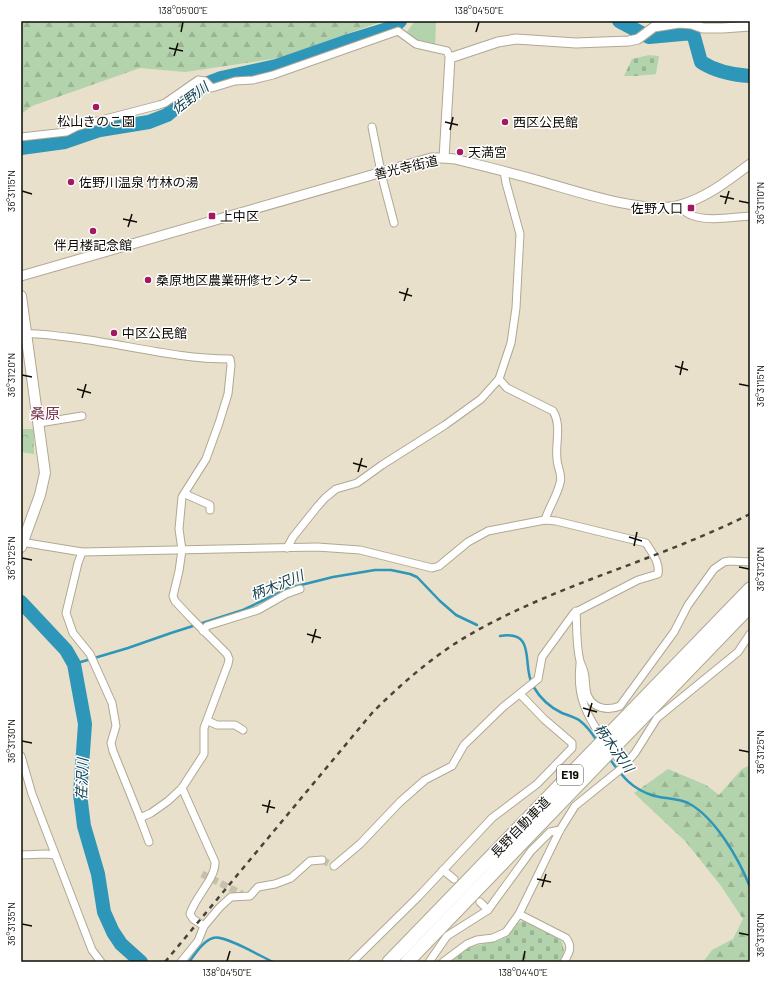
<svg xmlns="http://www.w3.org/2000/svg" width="771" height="983" font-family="Barlow,'Noto Sans JP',sans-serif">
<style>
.green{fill:#b3d3ac}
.forest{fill:url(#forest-firs)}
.cemetery{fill:url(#cemetery-stones)}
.park{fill:url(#park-crowns)}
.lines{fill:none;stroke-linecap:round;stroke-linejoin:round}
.stream{stroke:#2e96b8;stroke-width:2.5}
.river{stroke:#2e96b8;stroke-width:14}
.minor-tunnel{stroke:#c7c0ac;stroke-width:7;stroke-dasharray:7 3.5;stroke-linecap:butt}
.minor-casing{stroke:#b0a894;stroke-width:9}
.tertiary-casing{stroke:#b0a894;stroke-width:11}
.secondary-casing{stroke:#b0a894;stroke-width:12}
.motorway-casing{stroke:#b0a894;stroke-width:15}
.minor{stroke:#fff;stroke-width:7}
.tertiary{stroke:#fff;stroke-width:9}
.secondary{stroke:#fff;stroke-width:10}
.motorway{stroke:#fff;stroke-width:13}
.rail{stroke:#484439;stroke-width:2.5;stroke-dasharray:5 5;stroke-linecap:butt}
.ticks{fill:none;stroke:#0e0c05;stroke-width:1.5}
.poi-dot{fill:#a31861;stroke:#fff;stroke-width:1.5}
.labels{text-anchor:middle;stroke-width:3;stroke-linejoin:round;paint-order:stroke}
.shield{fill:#fff;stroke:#565550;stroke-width:1}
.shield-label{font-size:12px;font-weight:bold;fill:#0e0c05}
.poi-label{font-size:13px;fill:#0e0c05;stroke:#fff;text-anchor:start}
.street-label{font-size:13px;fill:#0e0c05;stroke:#fff}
.water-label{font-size:14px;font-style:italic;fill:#14404f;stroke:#fff}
.quarter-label{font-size:15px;fill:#773450;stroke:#fff}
.neatline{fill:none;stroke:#0e0c05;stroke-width:1.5}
.ticks-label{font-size:10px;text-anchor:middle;fill:#0e0c05}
</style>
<defs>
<pattern id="forest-firs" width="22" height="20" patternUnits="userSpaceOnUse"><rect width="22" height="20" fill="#b3d3ac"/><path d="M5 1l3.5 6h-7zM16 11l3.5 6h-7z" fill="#99b492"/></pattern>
<pattern id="cemetery-stones" width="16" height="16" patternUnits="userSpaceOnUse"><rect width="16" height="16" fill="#b3d3ac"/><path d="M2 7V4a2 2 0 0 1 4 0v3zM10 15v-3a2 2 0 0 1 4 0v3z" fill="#99b492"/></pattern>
<pattern id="park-crowns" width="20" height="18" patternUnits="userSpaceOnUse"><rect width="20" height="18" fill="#b3d3ac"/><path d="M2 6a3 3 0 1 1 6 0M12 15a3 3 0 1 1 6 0" fill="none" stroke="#99b492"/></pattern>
</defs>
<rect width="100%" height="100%" fill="#e8e0ca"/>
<path class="green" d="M415 21H436L435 47 417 42 406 33Z"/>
<g class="forest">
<path d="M21 21H383L279 58 185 72 140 68 32 106 21 114Z"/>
<path d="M750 765V962H703L712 950 733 939 743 919 721 886 686 842 634 793 668 769 706 785 719 795 742 769Z"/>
</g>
<g class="cemetery">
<path d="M649 55 659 56 656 74 636 76H624L632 59Z"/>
<path d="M523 921 555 937 562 942 564 951 560 962H451C457 957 464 950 472 947 492 940 505 945 518 923Z"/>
</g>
<path class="park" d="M21 429H34V454L21 452Z"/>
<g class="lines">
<g class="stream">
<path d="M500 636C538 630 521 666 533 686 540 698 549 707 562 713 567 715 574 717 579 720 587 726 592 733 597 741"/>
<path d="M74 664 128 648 171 633 243 610 289 588 333 577 375 570H391L410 574 417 577 440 601 456 615 477 625"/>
<path d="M609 758C622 776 632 790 655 796 666 799 677 798 688 803 715 817 739 859 750 887"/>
<path d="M189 962C195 954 203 941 213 938 223 934 262 957 273 962"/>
</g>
<g class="river">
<path d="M619 21 649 37 693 33 701 62C715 71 733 75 750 76"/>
<path d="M21 148 65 142 100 130 149 122 167 115 203 85 221 78 276 66 342 43 394 27 400 21"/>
<path d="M21 602 66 650 74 664 85 724 80 794 84 826 98 874 104 912 113 932 121 944 141 962"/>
</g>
<g class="minor-tunnel">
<path d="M322 860 334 866"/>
<path d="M202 874 242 894"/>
</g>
<defs>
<g id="minor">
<path d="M372 127 382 177 394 223"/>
<path d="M21 137 66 132 76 127 90 123 159 105 165 103 198 80 205 81 212 88 235 81 253 80 273 75 398 31 416 44 447 51 450 58"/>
<path d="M678 206C682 209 686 213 691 215 707 222 733 217 750 216"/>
<path d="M27 334C40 333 54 336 67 337 121 343 175 359 230 359L231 365 228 394 219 423 206 459 182 497 179 529 182 550 179 571 173 596 175 601 190 617 227 654 229 659 228 664 204 728V754L182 788 168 801 151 813 140 818 113 751 111 743 116 726 112 703 90 654 73 633 66 613 78 563 82 552"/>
<path d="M499 379 507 388 553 411C562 426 555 443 557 459 557 467 563 475 560 483 557 496 549 507 545 520"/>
<path d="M39 423 82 416"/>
<path d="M185 494 210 505V510"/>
<path d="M21 542 82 552 317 547 360 550 432 568 439 566 468 542 488 531 545 520 556 521 646 543C652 553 660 562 658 574L638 580 574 613 542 657 538 679 503 707 464 745 452 766 425 780 400 802 360 844 334 866"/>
<path d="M287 548 293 537 317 507 325 498 336 489 357 483 364 478 382 465 445 425 481 399 499 379 511 343 516 308 520 234 506 183 504 171"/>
<path d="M576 611C577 627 576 645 580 661 581 665 583 668 584 672 586 679 585 687 587 694 592 709 608 711 620 706L674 632 688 605 714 569 724 562 730 561 750 562"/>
<path d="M203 631 207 626 258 610 286 594 300 589"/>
<path d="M580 664C577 691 583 708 597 730"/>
<path d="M208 721 217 725H235L243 730"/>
<path d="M21 756 32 794 92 950 101 962"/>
<path d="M617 757 626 763"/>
<path d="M182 788 215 862C216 878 195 897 190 914L193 919 204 926"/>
<path d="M140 818 149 842"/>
<path d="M21 855 46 854 55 855"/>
<path d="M443 870 454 879"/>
<path d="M480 902 488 910"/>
<path d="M519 914 566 938C573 947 569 953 564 962"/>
<path d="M181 962 198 941 204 926 220 907 231 897 250 896 258 887 275 884 291 878 310 861 322 860"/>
<path d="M352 962 418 897 492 818 537 784 572 748V743L544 719 520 694"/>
<path d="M429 962 447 936 488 910 531 851 550 832 560 830"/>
<path d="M443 962 467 944 477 940 493 938 506 932 519 914 560 830 575 806 622 768 635 753 657 718 738 652 750 634"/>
</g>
<g id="tertiary">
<path d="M444 158 450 58 498 42 516 39 576 43 629 41 638 39 654 27 679 23 692 24 703 28H723L750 26"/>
<path d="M21 276 431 158H444L455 159C483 166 512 173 540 181 575 191 646 215 680 205 706 198 729 180 750 164"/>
</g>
<path id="secondary" d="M21 296 45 473 40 495 21 547"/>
<g id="motorway">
<path d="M389 962 750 589"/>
<path d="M407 962 750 606"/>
</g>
</defs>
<use href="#minor" class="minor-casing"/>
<use href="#tertiary" class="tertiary-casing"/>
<use href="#secondary" class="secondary-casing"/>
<use href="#motorway" class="motorway-casing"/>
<use href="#minor" class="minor"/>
<use href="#tertiary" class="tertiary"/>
<use href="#secondary" class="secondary"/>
<use href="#motorway" class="motorway"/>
<path class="rail" d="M165 962 372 713C401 684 433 656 469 635 557 584 659 560 750 514"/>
</g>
<path class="ticks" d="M181 32 183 22M476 32 479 22M169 48 183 51M174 56 178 43M445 122 458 125M450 130 453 117M22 191 32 194M720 196 734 199M739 201 749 203M725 204 729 191M123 219 137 222M128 227 132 214M399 292 412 296M404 301 408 288M675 366 688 370M22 375 32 377M680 375 683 361M739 384 749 386M77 389 91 393M82 398 86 384M353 463 367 467M358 472 362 458M629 537 642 541M634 546 637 532M22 558 32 560M739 567 749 569M307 634 321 638M312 643 316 629M583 708 597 712M588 717 592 703M22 741 32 743M739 750 749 752M262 805 275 808M267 813 270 800M537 879 551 882M542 887 546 874M22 924 32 926M739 933 749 935M227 961 230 951M523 961 525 951"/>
<g class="poi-dot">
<circle cx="96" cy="107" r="4"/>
<circle cx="505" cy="122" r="4"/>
<circle cx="460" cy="152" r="4"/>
<circle cx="71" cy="182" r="4"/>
<rect x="687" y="204" width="8" height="8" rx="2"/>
<rect x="208" y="212" width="8" height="8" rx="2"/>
<circle cx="93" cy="231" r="4"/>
<circle cx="148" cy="280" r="4"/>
<circle cx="114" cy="333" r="4"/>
</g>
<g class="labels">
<rect class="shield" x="557" y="765" width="26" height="20" rx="3"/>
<g class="shield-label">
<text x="570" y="779">E19</text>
</g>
<g class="poi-label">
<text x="96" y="126" text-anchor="middle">松山きのこ園</text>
<text x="513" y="127">西区公民館</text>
<text x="468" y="157">天満宮</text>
<text x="79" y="187">佐野川温泉 竹林の湯</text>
<text x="683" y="213" text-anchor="end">佐野入口</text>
<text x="220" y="221">上中区</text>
<text x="93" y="250" text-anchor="middle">伴月楼記念館</text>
<text x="156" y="285">桑原地区農業研修センター</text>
<text x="122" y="338">中区公民館</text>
</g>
<g class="street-label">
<text transform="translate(406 167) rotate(-13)" y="5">善光寺街道</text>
<text transform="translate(520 827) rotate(-46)" y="5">長野自動車道</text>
</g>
<g class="water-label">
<text transform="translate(190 98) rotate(-37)" y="5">佐野川</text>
<text transform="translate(277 585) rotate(-22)" y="5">柄木沢川</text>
<text transform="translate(614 748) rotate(54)" y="5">柄木沢川</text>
<text transform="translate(82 779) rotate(-88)" y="5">荏沢川</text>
</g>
<g class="quarter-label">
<text x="45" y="419">桑原</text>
</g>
</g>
<rect width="771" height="983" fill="none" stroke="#ffffff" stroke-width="44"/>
<rect x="22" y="22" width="727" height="939" class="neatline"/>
<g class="ticks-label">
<text x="183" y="14">138°05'00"E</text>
<text x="479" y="14">138°04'50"E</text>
<text transform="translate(11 191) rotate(-90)" y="4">36°31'15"N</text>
<text transform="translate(760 203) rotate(-90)" y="4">36°31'10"N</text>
<text transform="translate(11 375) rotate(-90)" y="4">36°31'20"N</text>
<text transform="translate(760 386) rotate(-90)" y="4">36°31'15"N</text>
<text transform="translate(11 558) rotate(-90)" y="4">36°31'25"N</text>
<text transform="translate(760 569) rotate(-90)" y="4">36°31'20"N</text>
<text transform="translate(11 741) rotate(-90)" y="4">36°31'30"N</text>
<text transform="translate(760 752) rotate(-90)" y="4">36°31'25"N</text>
<text transform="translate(11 924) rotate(-90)" y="4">36°31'35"N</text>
<text transform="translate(760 935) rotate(-90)" y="4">36°31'30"N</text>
<text x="227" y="976">138°04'50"E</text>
<text x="523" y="976">138°04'40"E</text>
</g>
</svg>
